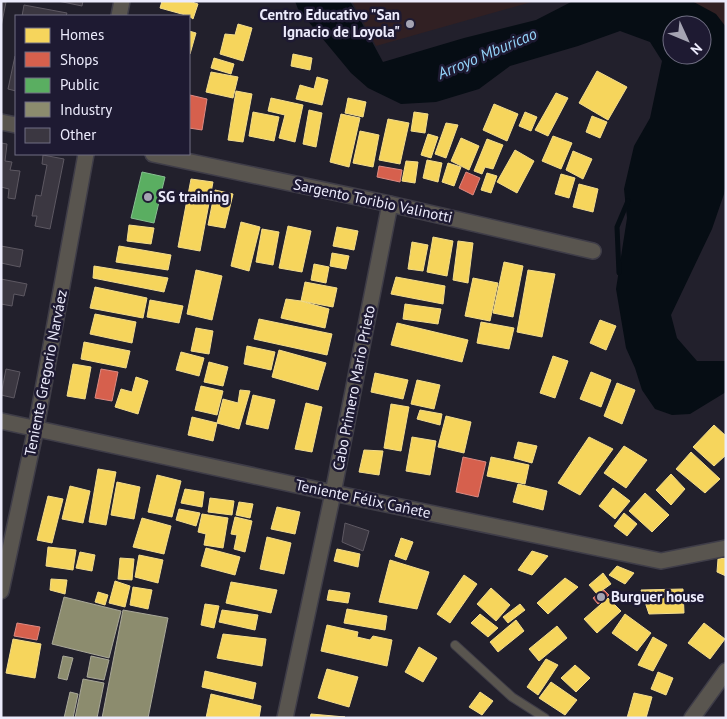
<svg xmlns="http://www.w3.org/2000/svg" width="727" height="719" font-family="'PT Sans',sans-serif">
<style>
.education{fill:#312023}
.water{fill:#060d14;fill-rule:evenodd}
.homes{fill:#f6d55c;stroke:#f3dc8c}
.shops{fill:#d6604d;stroke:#dd8a82}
.public{fill:#5aae61;stroke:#86c090}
.industry{fill:#8c8c6e;stroke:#a9a899}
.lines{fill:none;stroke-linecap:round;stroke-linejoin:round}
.stream{stroke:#060d14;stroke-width:5}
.building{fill:#3b3741;stroke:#5d5862}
.lane-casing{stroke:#3f3d48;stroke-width:10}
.street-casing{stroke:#3f3d48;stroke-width:18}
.lane{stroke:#59554f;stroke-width:8}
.street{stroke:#59554f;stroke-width:15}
.poi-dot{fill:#a5a4b3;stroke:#1e1a32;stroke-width:2}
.labels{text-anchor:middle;stroke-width:5;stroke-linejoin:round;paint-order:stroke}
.poi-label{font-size:15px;font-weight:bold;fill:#ecebfc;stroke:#1e1a32;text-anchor:start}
.street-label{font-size:15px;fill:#ecebfc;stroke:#1e1a32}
.water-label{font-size:16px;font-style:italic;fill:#94d4fa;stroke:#1e1a32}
</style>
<rect width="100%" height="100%" fill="#22202c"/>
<g class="education">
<path d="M352 1H535L376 46Z"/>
<path d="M682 1H726V48Z"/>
</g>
<path class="water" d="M295 1H350L383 62 464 38 536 20 573 1H692L716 14 726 27V182L724 194 712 229 671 315 677 338 697 361H726V392L690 414 672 415 655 409 642 390 635 368 626 348 616 289 627 218 624 189 634 146 650 118 662 61 650 42 620 31 578 46 510 66 479 89 436 102 401 104 368 88 351 73 298 9ZM672 25H702V55H672Z"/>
<g class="homes">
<path d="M162 1H189L198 4 193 19 189 16 160 8Z"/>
<path d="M238 24 252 28 243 61 220 54 225 34 235 35Z"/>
<path d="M189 31 196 33 190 54H189Z"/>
<path d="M293 54 312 58 310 70 291 66Z"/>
<path d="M214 58 234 64 231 74 211 68Z"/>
<path d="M597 71 627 87 608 120 579 103Z"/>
<path d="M211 72 238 77 233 98 206 92Z"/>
<path d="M317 77 328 80 322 105 296 99 300 85 314 89Z"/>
<path d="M236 91 252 94 243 142 228 140Z"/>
<path d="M556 93 568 98 548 136 535 130Z"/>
<path d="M271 98 303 105 295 142 279 138 285 115 268 111Z"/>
<path d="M348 98 366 102 363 117 345 113Z"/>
<path d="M494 104 518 114 507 141 483 130Z"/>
<path d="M309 110 322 113 316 147 303 144Z"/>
<path d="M253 112 279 117 274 141 249 136Z"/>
<path d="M414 112 428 114 425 133 411 131Z"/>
<path d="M525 112 537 117 531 131 519 126Z"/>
<path d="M341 114 360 118 349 167 330 162Z"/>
<path d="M592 116 607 122 600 138 586 132Z"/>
<path d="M388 119 409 123 400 164 379 160Z"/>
<path d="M446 123 458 125 446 158 435 154Z"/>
<path d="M360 131 379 135 373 167 353 163Z"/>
<path d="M428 134 438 137 431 158 421 155Z"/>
<path d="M553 136 572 143 561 169 542 161Z"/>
<path d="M461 138 479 146 469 170 451 161Z"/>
<path d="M487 139 503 145 493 169 485 167 482 174 474 171Z"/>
<path d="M515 150 534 161 517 193 497 182Z"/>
<path d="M573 151 592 159 583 179 566 170Z"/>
<path d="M427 160 442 163 438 182 423 178Z"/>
<path d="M406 161 418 162 415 183 402 181Z"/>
<path d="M448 163 461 167 454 186 442 182Z"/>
<path d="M487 173 497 176 491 193 481 190Z"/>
<path d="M561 174 575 178 569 198 555 194Z"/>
<path d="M191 179 213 182 200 251 178 247Z"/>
<path d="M579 184 598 189 593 212 573 207Z"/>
<path d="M215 190 233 194 225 228 208 225Z"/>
<path d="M241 222 260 227 249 271 231 266Z"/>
<path d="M129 225 154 228 151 244 127 241Z"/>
<path d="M288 226 311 231 302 272 279 268Z"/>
<path d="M337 227 358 231 354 250 333 246Z"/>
<path d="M262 229 279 232 273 265 256 262Z"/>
<path d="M433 237 453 241 447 276 427 272Z"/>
<path d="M458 241 473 243 468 283 453 280Z"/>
<path d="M412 242 428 245 423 271 408 269Z"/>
<path d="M119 246 171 255 168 270 116 262Z"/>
<path d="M332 253 349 256 346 269 330 266Z"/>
<path d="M504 262 523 266 513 317 493 313Z"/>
<path d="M314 264 329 267 326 283 311 280Z"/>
<path d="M94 266 168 278 164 292 93 278Z"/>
<path d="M196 270 222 276 212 320 187 314Z"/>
<path d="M528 270 555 274 542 337 517 332Z"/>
<path d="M396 277 445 286 443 304 391 294Z"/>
<path d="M473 278 498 283 490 321 465 316Z"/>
<path d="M305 282 337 288 333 307 301 301Z"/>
<path d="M95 287 147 298 143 318 90 308Z"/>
<path d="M286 299 301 301 329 309 325 328 281 318Z"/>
<path d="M150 300 183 306 179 323 147 317Z"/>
<path d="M405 304 441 309 438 324 403 319Z"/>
<path d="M95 314 136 322 132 343 90 334Z"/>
<path d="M259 319 332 334 327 355 254 339Z"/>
<path d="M600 320 616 326 606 350 590 343Z"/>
<path d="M481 322 514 328 509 349 477 343Z"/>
<path d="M397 323 468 340 462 362 391 345Z"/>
<path d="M196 328 213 331 209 354 191 351Z"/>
<path d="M84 342 130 351 126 368 81 359Z"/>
<path d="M247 346 275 352 271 370 244 364Z"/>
<path d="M279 350 326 363 318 390 272 377Z"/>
<path d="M181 352 204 358 199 376 176 370Z"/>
<path d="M553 356 568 361 555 398 540 393Z"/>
<path d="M209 362 228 367 223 386 204 382Z"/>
<path d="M73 364 91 367 85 399 67 396Z"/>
<path d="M591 372 611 380 601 407 580 399Z"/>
<path d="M375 373 408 380 403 399 371 392Z"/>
<path d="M136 377 148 381 138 414 115 407 121 389 132 392Z"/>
<path d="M417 380 440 385 434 409 411 404Z"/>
<path d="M617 383 635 390 622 424 604 416Z"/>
<path d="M201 386 223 391 217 415 195 410Z"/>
<path d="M240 390 250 391 239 429 217 423 223 399 238 403Z"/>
<path d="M253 395 275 400 268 429 246 424Z"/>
<path d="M306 403 322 407 312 452 295 449Z"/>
<path d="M391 404 409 407 401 451 384 448Z"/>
<path d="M420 410 442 414 440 425 417 419Z"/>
<path d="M446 416 471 422 464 453 438 447Z"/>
<path d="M192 417 217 423 213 441 188 435Z"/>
<path d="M714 425 726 436V455L714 466 693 447Z"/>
<path d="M412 437 436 441 430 475 406 471Z"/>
<path d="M589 437 613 449 580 495 558 483Z"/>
<path d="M518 442 537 446 532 463 514 458Z"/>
<path d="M624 446 647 460 626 488 604 473Z"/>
<path d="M364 450 383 451 379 475 359 472Z"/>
<path d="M691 452 720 479 705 493 676 469Z"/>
<path d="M491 457 529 465 525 484 487 476Z"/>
<path d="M98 469 116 472 106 525 89 522Z"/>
<path d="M671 474 685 489 671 505 656 490Z"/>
<path d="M157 475 181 481 172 517 148 512Z"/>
<path d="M117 482 140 487 134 519 111 515Z"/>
<path d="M518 484 547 491 543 510 513 502Z"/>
<path d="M70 486 90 491 83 523 62 519Z"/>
<path d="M613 488 630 501 615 519 599 506Z"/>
<path d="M185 489 204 492 202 507 181 503Z"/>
<path d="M645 493 669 515 652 532 629 511Z"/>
<path d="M48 496 63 499 52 543 37 540Z"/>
<path d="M210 498 234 501 232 515 208 512Z"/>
<path d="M239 502 253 504 250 518 236 515Z"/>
<path d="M277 507 300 512 295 534 271 529Z"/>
<path d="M179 509 200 513 196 526 176 520Z"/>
<path d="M624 513 637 524 627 536 614 526Z"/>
<path d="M202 514 228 518 223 548 204 545 206 534 198 532Z"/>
<path d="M235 517 252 521 245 552 234 549 237 535 231 534Z"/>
<path d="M142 518 171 526 164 554 133 547Z"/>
<path d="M267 537 291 543 284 574 260 569Z"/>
<path d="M401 538 413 542 406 560 395 556Z"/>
<path d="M48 547 76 550 73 570 46 566Z"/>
<path d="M206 548 240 557 235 575 201 566Z"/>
<path d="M337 549 360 554 358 567 334 561Z"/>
<path d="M532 551 548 556 532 575 518 570Z"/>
<path d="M80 552 95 555 92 571 76 568Z"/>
<path d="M139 555 163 560 158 583 135 577Z"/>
<path d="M120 558 134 559 132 580 118 579Z"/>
<path d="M726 558V576L717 572 718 559Z"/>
<path d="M390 560 429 572 417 609 379 602Z"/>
<path d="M617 566 634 573 625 584 609 575Z"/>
<path d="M603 573 611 584 597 594 589 585Z"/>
<path d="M464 575 477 584 450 623 437 614Z"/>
<path d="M565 578 578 587 548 614 537 603Z"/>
<path d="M51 579 67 580 65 594 50 590Z"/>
<path d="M115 581 130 586 125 607 109 603Z"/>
<path d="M231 582 277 590 271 613 226 603Z"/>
<path d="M133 587 152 590 148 609 130 605Z"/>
<path d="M491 588 510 605 496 621 477 604Z"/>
<path d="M683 589 684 613 649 614 641 590Z"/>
<path d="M329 590 350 593 348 603 327 600Z"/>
<path d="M98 592 108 595 105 605 95 602Z"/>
<path d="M608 598 621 611 597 633 584 619Z"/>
<path d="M205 604 219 606 214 628 201 625Z"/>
<path d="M520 604 525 610 508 623 503 617Z"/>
<path d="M347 609 387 616 385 630 344 623Z"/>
<path d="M222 610 258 615 255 630 219 622Z"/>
<path d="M480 614 498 628 488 637 471 623Z"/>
<path d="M625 614 651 633 637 651 612 633Z"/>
<path d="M516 620 524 631 498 652 490 642Z"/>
<path d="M704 623 725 639 710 659 688 643Z"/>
<path d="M327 625 358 632 357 637 370 640 373 636 392 640 387 666 321 651Z"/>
<path d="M557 626 567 638 539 661 529 649Z"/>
<path d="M223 634 266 639 262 666 217 658Z"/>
<path d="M653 637 667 645 653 671 638 665Z"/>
<path d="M13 639 41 644 35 678 6 673Z"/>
<path d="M419 647 437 658 423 682 405 672Z"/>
<path d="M546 659 558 665 538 695 527 687Z"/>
<path d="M575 665 590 678 576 692 561 678Z"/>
<path d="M327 669 358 677 349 707 318 698Z"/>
<path d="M205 671 256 683 253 699 202 687Z"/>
<path d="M658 672 673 678 666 695 651 689Z"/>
<path d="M551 682 577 700 565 715 539 698Z"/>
<path d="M480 692 493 701 482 715 469 707Z"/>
<path d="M634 693 652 697 646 718H627Z"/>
<path d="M211 694 261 706 259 718H206Z"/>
<path d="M311 714 345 717 310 718Z"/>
</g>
<g class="shops">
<path d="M190 95 207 99 202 130 189 128Z"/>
<path d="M379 166 402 170 400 182 377 177Z"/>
<path d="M466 172 480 178 473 195 459 188Z"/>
<path d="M101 369 118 372 112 401 95 398Z"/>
<path d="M463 457 486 462 478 497 456 492Z"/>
<path d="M604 590 609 595 598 604 593 598Z"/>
<path d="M17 623 40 627 37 640 14 636Z"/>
</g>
<path class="public" d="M142 172 165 177 154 223 131 218Z"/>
<g class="industry">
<path d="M64 597 121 611 109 658 52 644Z"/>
<path d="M123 610 168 618 148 718H102Z"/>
<path d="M63 656 73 658 67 680 58 678Z"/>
<path d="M91 656 109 660 104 680 87 677Z"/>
<path d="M83 679 104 683 97 718H75Z"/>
<path d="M70 692 78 694 73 718H64Z"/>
</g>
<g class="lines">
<path class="stream" d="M619 273 617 227 628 201"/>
</g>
<g class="building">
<path d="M58 1H83L82 6Z"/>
<path d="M1 2H6L1 27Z"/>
<path d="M24 5 67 13 66 16H22Z"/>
<path d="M15 56 16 57V91L8 89Z"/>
<path d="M1 143 7 144 5 161 12 162 10 170 20 171 15 199 8 198 9 189 1 187Z"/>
<path d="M43 155 64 159 50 229 35 226 37 216H32L36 195 41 196 47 165 42 164Z"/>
<path d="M1 246 23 250 20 267 1 263Z"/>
<path d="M1 279 27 284 24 296 14 294 12 306 1 304Z"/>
<path d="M6 369 20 372 14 398 1 395Z"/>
<path d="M345 523 369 531 363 551 342 542Z"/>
</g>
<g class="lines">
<defs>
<path id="lane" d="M455 645 512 697 545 718"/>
<g id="street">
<path d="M119 16 122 1"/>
<path d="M1 122 16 125"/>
<path d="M153 154 390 204 593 251"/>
<path d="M1 421 333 493 661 561 726 548"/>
<path d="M1 591 36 428 86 154"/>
<path d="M285 718 333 493 390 204"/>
<path d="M692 718 726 671"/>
</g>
</defs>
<use href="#lane" class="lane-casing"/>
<use href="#street" class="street-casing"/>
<use href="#lane" class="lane"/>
<use href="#street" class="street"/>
</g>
<g class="poi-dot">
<circle cx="410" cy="24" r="5"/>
<circle cx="148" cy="197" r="5"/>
<circle cx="601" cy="597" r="5"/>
</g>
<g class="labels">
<g class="poi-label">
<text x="400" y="20" text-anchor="end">Centro Educativo "San<tspan x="400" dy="17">Ignacio de Loyola"</tspan></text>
<text x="158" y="202">SG training</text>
<text x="611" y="602">Burguer house</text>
</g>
<g class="street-label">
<text transform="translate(373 201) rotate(12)" y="5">Sargento Toribio Valinotti</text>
<text transform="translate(46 373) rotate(-79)" y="5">Teniente Gregorio Narváez</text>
<text transform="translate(354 388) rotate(-79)" y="5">Cabo Primero Mario Prieto</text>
<text transform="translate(363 499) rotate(12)" y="5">Teniente Félix Cañete</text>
</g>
<g class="water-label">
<text transform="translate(487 53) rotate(-23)" y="6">Arroyo Mburicao</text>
</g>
</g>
<rect width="727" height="719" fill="none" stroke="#ecebfc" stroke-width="5"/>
<rect x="15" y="15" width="175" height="140" fill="#1e1a32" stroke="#706e83"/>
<rect x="25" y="28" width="25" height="15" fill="#f6d55c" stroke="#706e83"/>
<text x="60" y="40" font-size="15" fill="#ecebfc">Homes</text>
<rect x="25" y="52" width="25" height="15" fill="#d6604d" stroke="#706e83"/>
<text x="60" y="65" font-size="15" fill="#ecebfc">Shops</text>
<rect x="25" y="78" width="25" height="15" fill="#5aae61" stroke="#706e83"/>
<text x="60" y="90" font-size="15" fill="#ecebfc">Public</text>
<rect x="25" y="102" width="25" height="15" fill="#8c8c6e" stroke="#706e83"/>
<text x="60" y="115" font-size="15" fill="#ecebfc">Industry</text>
<rect x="25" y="128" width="25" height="15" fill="#3b3741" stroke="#706e83"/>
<text x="60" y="140" font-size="15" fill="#ecebfc">Other</text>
<g transform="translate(687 40) rotate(134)"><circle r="24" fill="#1e1a32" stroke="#706e83"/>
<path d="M0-4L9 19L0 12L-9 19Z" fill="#a5a4b3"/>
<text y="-8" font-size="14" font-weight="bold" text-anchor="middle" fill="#ecebfc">N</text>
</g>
</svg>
